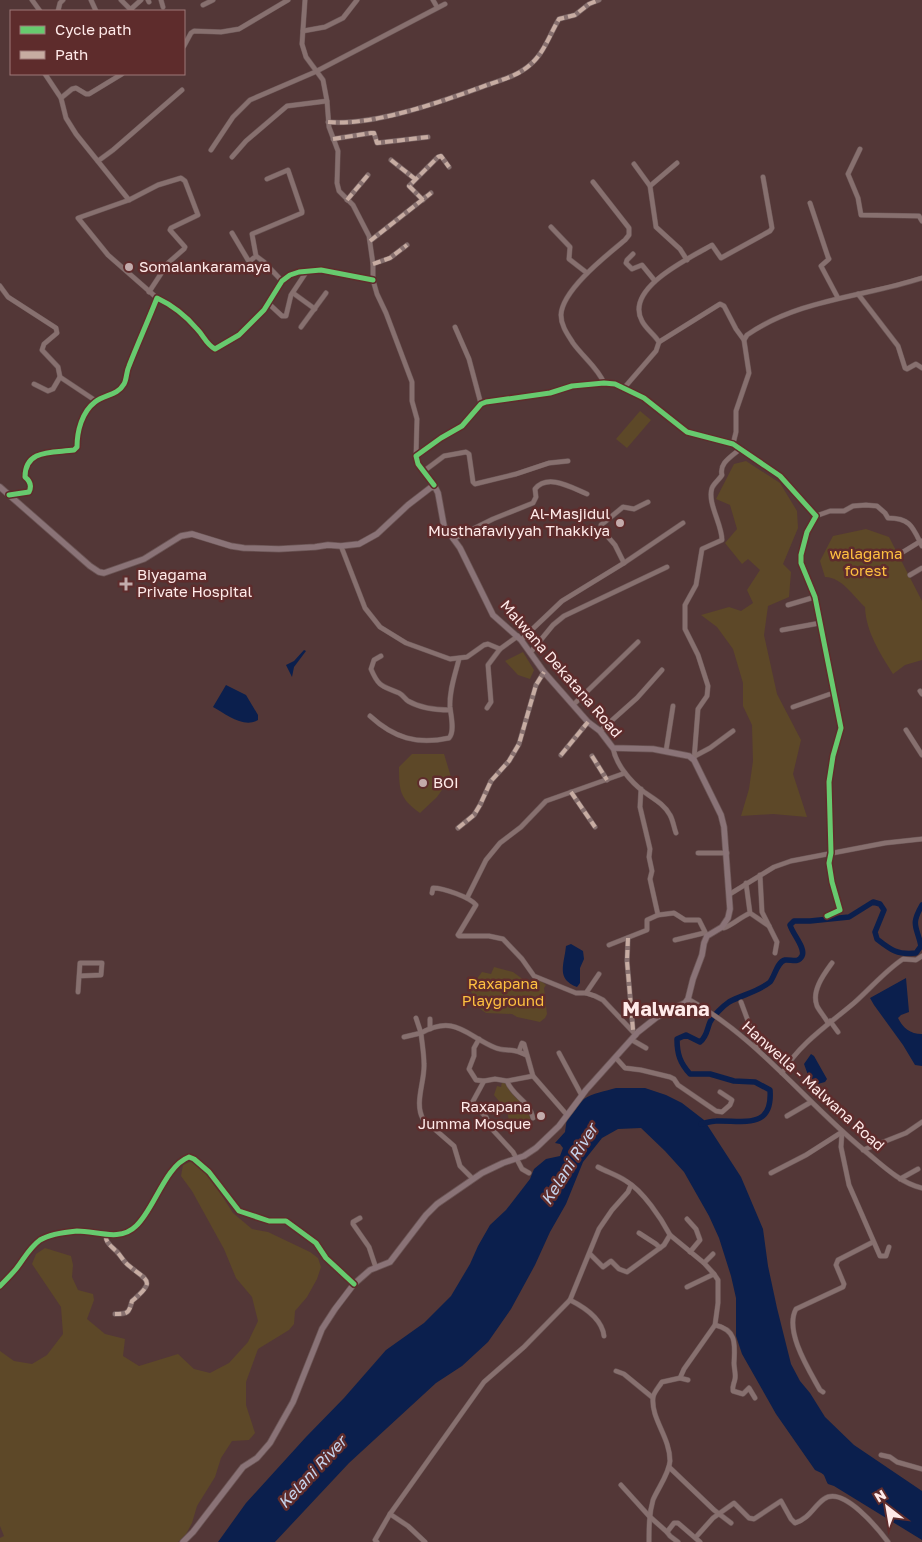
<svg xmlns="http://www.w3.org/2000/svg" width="922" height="1542" font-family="'Golos Text',sans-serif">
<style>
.green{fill:#5d4828}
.water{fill:#0b1f4d}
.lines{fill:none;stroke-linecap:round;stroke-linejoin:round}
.river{stroke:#0b1f4d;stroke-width:5.5}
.minor-casing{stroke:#6b5555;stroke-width:5.5}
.major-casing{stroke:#6b5555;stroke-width:7}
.minor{stroke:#87706f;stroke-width:4.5}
.major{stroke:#8a7377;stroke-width:5.5}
.quiet{stroke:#c7aca2;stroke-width:4;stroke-dasharray:8 4;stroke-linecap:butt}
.cycleway-casing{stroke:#5e2c2c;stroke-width:8}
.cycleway{stroke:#67ca6e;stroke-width:5}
.poi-dot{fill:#c3abab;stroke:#5e2c2c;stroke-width:2}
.labels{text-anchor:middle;stroke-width:5;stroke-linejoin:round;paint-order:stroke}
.poi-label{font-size:15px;fill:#ffeae9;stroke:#5e2c2c;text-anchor:start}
.park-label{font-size:15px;fill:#fec040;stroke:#5e2c2c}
.street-label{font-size:15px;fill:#ffeae9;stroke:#5e2c2c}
.water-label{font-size:16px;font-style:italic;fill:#c6d4ed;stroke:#5e2c2c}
.district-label{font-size:20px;font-weight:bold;fill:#ffeae9;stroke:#5e2c2c}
</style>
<rect width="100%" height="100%" fill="#533737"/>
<g class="green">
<path d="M640 411 651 420 627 448 616 439Z"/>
<path d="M746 461 780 483 797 511 798 528 783 564 791 572 789 597 768 606 764 635 777 694 801 740 793 774 807 817 773 814 741 816 749 789 753 761 752 725 743 706V683L733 649 717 627 701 615 729 607 741 611 753 603 747 590 760 570 748 559 742 564 725 543 737 529 730 505 716 499 734 464Z"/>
<path d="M866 529 889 537 922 601V660L905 665 893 674C880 653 866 632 865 607 852 595 843 578 825 577L820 561 833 536Z"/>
<path d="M523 652 534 670 530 679 518 675 505 661Z"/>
<path d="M412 754H444L451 777 437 797 420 813C400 799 399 791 399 767Z"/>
<path d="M494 967 513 972 528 983 533 979 541 981 546 985 544 988 547 1014 545 1018 540 1022 517 1017 512 1014 486 1013 470 1002 473 995 469 989 482 972 491 974Z"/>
<path d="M502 1082 507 1083C509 1096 520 1099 527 1108 531 1114 530 1122 530 1128L511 1131 507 1111 494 1095 497 1086 501 1087Z"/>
<path d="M192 1161 203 1169 222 1196 233 1213 252 1229 268 1232 310 1252 318 1258 321 1267 317 1279 307 1297 295 1311 294 1324 289 1330 258 1349 246 1382V1405L255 1433 249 1440 232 1441 221 1458 215 1477 197 1506 192 1523 186 1534 178 1542H0V1538L4 1536 0 1526V1351L14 1361 32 1364 47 1355 63 1334 61 1307 32 1264 36 1254 45 1248 71 1256 73 1265 72 1277 78 1290 93 1294 94 1300 87 1319 105 1334 125 1339 123 1356 139 1366 178 1354 194 1369 210 1373 229 1363 248 1342 258 1321 252 1297 236 1278 224 1249 192 1191 181 1176 183 1165Z"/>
</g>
<g class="water">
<path d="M304 650 306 651 294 667 292 677 286 665 294 661Z"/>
<path d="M226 685 246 695 258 715V720C244 729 226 714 213 707Z"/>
<path d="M571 944 583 951 584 959 580 968V983L577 987C556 979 564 965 566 946Z"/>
<path d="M906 978 909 1012 901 1015 898 1018C903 1028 910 1034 922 1034V1066L915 1065 903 1045 874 1005 870 998Z"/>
<path d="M811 1054 814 1056 827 1079 825 1082 814 1085 810 1083 812 1078 808 1075 804 1064Z"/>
<path d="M616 1088H645L666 1095 682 1103 704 1120 741 1177 763 1229 768 1266 777 1308 791 1364 800 1381 810 1393 825 1417 854 1445 922 1491V1540L834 1486 828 1484C823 1475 827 1475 815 1470L776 1414 742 1354 736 1336V1298L731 1276 719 1238 709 1216 684 1172 665 1151 641 1128 618 1129 602 1138 583 1162 566 1204 550 1232 535 1265 511 1309 488 1342 462 1366 436 1383 349 1463 275 1542H218L246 1503 306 1437 344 1398 386 1350 424 1323 451 1296 470 1264 478 1246 490 1225 506 1210 530 1179 534 1169 546 1159 560 1156 563 1148 560 1144 555 1143 565 1132 567 1118C575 1114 577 1104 584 1099 592 1093 606 1091 616 1088Z"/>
</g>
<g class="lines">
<path class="river" d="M701 1124C706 1123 711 1121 716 1121 743 1120 773 1130 770 1090L755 1082 734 1081 710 1074H690C680 1063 677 1054 677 1039L686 1035 700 1042C707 1037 707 1029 710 1022 713 1016 723 1006 729 1002 741 995 758 992 770 982 775 976 777 962 785 960 791 959 798 964 802 956 806 948 793 935 790 925L794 921H810L849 917 873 902 880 904 884 910 875 932 877 939C891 950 897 955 916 953L921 946C917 926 910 926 922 905"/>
<defs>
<g id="minor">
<path d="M32 0 40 11"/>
<path d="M91 0 96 11"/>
<path d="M121 0 132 11"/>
<path d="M148 0 149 2"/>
<path d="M161 0 163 7"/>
<path d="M305 0 302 44 306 57 323 80 327 101 329 127 338 151 337 183 339 191 353 205 369 236 373 264V280L377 294 386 313 412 382V401L417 419 416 456"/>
<path d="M433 0 437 7"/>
<path d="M203 5 213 0"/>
<path d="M131 9 141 0"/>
<path d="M58 11 60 3 63 0"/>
<path d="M303 31 325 27 343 18 357 0"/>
<path d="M184 46 191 33 194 31 221 32 239 29 288 0"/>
<path d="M45 74 61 98 66 118 76 134 129 200 78 218 108 255 157 298"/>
<path d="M61 98 72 89 76 88 86 94H89L122 74"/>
<path d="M328 122C373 126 437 103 479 88 497 81 517 77 531 64 544 53 550 34 559 19L575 15 589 4 599 0"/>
<path d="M333 139 371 133H374L377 143 428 137"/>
<path d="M860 149 848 174 858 198 861 215 919 216 922 221"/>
<path d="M211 150 233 117 250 100 315 72 445 4"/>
<path d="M232 157 246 141 287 106 327 101"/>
<path d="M391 160 415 179"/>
<path d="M98 161 113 150 182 90"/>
<path d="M634 164 650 186 656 227 680 249 687 260"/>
<path d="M593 182 629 228V235L625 240C607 255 562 290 561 315 561 326 568 335 573 343 583 357 598 368 604 383"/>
<path d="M650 186 677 163"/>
<path d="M129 200 158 185 181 178 185 181 198 215 171 228 170 230 185 247 184 249 168 263 149 292"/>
<path d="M347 200 368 175"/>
<path d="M423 200 409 186 438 157 441 156 449 167"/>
<path d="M810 203 828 257 829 259 821 266 838 298"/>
<path d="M551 227 570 247 569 259 587 273"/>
<path d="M232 233 248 260 250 261 256 256 252 234 302 213V211L288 170 267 179"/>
<path d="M370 241 431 193"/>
<path d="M633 254 627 260 626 263 632 269 642 265 655 281"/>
<path d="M256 256 264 262 282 281"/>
<path d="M373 264 390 258 407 245"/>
<path d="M0 286 8 297 56 328 57 333 44 344 42 350 58 367 60 377 96 401"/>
<path d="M293 293 315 309"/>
<path d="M858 294 898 346 905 368 907 369 916 364 922 368"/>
<path d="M268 303 282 316H286L291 295 307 271"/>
<path d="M301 327 326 293"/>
<path d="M455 327 469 359 481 404"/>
<path d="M659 342 720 304 724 306 736 329 744 340"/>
<path d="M34 384 48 391 53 389 60 377"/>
<path d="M624 388 656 351 659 342C654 334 646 329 642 321 624 288 690 258 712 245L721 258 770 231 772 228 763 177"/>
<path d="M733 444 736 432V411L749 373 744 340 747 335C799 299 864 297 922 278"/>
<path d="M424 471 444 456 466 452 469 454 473 482 475 484 516 474 549 463 568 461"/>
<path d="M434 485 418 464 416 456 441 438 462 426 481 404 486 402 550 393 572 386 604 383 615 384 644 398 687 432 733 444 780 476 816 516 807 532 801 555V563L815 597 841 728 833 756 829 782 831 853 829 863 832 882 840 910 827 916"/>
<path d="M9 495 29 492C32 486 30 481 25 477 25 449 52 453 74 450L77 447C77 431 82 412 95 402 105 394 117 396 124 384 127 379 126 372 129 366 138 343 148 321 157 298 172 305 186 316 197 329 204 336 206 344 215 349L239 335 264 310 282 281 290 275 299 272 321 270 373 280"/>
<path d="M816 516 830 511H844L853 506 866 505 877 506 885 513 888 518C911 518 913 528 922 546"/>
<path d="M453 539 493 519 533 503 536 497 535 489C548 473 572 488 587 494"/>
<path d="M341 546 365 608 380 627 406 643 450 659 467 657 484 645 488 644 500 649 518 636"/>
<path d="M903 552 921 541"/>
<path d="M624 563 615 545 602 530 601 525 623 507 634 509 648 502"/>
<path d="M910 575 922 568"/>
<path d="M788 605 815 597"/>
<path d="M782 630 820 623"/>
<path d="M521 640 562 601 624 563 683 523"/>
<path d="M530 653 553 625 564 616 667 567"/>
<path d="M381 656 374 660 371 669C379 688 383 686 399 693 403 695 405 699 408 701 420 708 437 710 450 710"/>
<path d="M920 691 922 694"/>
<path d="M573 705 638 642"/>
<path d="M793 707 833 693"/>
<path d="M487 708 491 702 488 665 500 649"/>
<path d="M370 716C394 738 417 745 449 738 455 732 451 716 450 707 449 691 455 675 459 659"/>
<path d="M906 730 922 755"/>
<path d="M600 731 637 698 662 670"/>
<path d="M613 748C616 765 631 782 644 792 654 799 664 804 670 815 673 820 674 828 676 833"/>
<path d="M666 751 673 706"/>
<path d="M561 755 588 722"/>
<path d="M592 756 607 780"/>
<path d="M695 756 710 748 733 731"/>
<path d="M694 760 698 709 707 696 708 686 698 655 685 629V605L696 585 702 549 722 540C722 524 707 503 712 488 714 483 719 480 722 475 719 463 731 457 740 449"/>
<path d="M641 789 640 807 650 849 649 857 652 871 650 879 658 915 674 913 685 920H699L707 936"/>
<path d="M571 792 595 827"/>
<path d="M458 828 474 815 480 805 491 781 509 761 519 744 536 685 544 672"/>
<path d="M698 853H727"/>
<path d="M760 875 762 912 777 942 775 953"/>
<path d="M746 883 750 913 769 926"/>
<path d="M432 893 433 888C443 888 470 897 476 905L458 935 459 936H489L503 939 522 959 534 976 576 993H586L595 996 603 1000 636 1035"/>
<path d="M730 894 774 867 791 861 885 843 922 839"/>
<path d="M467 898 486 860 500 843 521 827 546 801 625 773"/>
<path d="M722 927 724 928C732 925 741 917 750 913"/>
<path d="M628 938 627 961 633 1030"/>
<path d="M675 940 704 933"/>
<path d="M609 945 647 930V920L658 915"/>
<path d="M78 992 80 963H102L101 975 79 976"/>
<path d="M586 993 599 974"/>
<path d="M688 999C757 1037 805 1102 865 1151 882 1165 900 1183 922 1188"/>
<path d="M741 1002 758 1048"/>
<path d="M430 1019V1029"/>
<path d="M830 1021 838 1032"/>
<path d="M828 1023C825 1017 820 1012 817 1006 811 991 824 974 832 963"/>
<path d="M404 1037 421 1033 416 1018"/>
<path d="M479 1039 474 1048V1056L469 1069 476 1080 484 1081 495 1079 507 1081 533 1076"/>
<path d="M632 1040 646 1048"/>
<path d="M519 1051 522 1043 524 1044 533 1076 567 1115"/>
<path d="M559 1053 582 1096"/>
<path d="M616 1058 625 1068 641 1070 670 1077 674 1079 678 1085 716 1111 722 1112 730 1105 732 1100 720 1092"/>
<path d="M782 1073C800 1043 828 1025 854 1003 871 988 885 971 903 959L916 960 922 956"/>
<path d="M484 1081 472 1103 486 1117 491 1128 513 1152 522 1169 529 1173"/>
<path d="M507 1081C513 1097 529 1100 533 1118"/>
<path d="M787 1116 811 1102"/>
<path d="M842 1132 841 1147 849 1185 880 1256H886L889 1247"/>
<path d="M863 1150 906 1133 922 1122"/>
<path d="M771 1173 806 1155 842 1132"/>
<path d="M473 1179 460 1166 454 1146 423 1119C414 1103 425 1081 424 1064 424 1054 422 1043 421 1033 456 1014 466 1036 496 1048 503 1051 512 1049 519 1052 522 1053 524 1054 526 1055"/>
<path d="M900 1179 918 1169"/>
<path d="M360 1218 353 1222V1224L369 1247 376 1268"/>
<path d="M687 1219 696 1229 700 1240 690 1252"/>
<path d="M639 1233 656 1244 660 1248"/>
<path d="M106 1234C105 1242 110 1245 115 1250 120 1254 123 1261 128 1265 147 1281 157 1280 132 1301 129 1313 128 1314 115 1314"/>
<path d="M670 1235 704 1263 713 1254"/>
<path d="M590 1254 603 1267 611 1261 619 1269 627 1272 664 1245 670 1235C661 1218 643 1191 626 1181 617 1175 607 1172 598 1167"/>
<path d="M704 1263 714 1274"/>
<path d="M0 1286C5 1281 11 1275 16 1269 24 1259 29 1248 40 1240 50 1234 66 1232 77 1231 97 1231 120 1242 136 1226 154 1210 165 1166 189 1157L194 1159 209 1172 239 1211 269 1221H286L316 1243 326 1258 354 1284"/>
<path d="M715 1325C737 1330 735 1344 734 1363 734 1368 736 1374 735 1379 734 1384 732 1386 733 1391L743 1394 749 1388 755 1398"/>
<path d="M604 1336C602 1318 584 1307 570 1300L599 1229 612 1210 628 1192 631 1185"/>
<path d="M616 1371 624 1374 652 1397"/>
<path d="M680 1378 684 1369 715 1325 718 1303V1280L714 1274 687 1287"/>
<path d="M823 1392 820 1390C809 1370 784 1331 796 1309L843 1287 844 1284 836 1265 838 1260 873 1242"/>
<path d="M881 1455 890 1457 897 1462 922 1469"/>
<path d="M669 1467 714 1510 731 1523"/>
<path d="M621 1485 649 1516 667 1532 670 1536 678 1542"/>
<path d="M390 1514 408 1526 425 1542"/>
<path d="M667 1532 674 1523H678L700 1542"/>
<path d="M696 1537 713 1518 734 1503 749 1518 754 1519 781 1501 791 1519 795 1523C810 1518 813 1507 824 1499 843 1485 879 1530 888 1542"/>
<path d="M377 1542 375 1540 390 1514 484 1382 524 1347 570 1300"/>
<path d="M649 1542C649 1527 649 1514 653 1500 658 1488 669 1474 670 1461 670 1437 651 1419 653 1398 653 1393 659 1387 662 1382L680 1378 688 1380"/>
</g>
<path id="major" d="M0 487 90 566 99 572 104 573 144 559 181 536 192 534 231 546 244 548 279 549 315 547 328 545 341 546 359 544 377 534 408 505 434 485 438 493 444 526 460 548 493 615 521 640 544 672 588 722 600 731 613 748 653 749 689 756 694 760 721 815 724 827 730 909 728 918 722 927 707 936 704 943 702 955 693 979 688 999 685 1003 657 1017 638 1032 586 1090 559 1126 536 1148 524 1156 503 1163 482 1173 437 1204 426 1215 390 1262 370 1270 354 1284 335 1309 322 1329 293 1402 270 1443 257 1458 243 1467 193 1532 183 1542"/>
</defs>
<use href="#minor" class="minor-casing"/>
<use href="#major" class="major-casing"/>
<use href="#minor" class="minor"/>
<use href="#major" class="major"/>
<g class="quiet">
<path d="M328 122C373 126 437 103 479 88 497 81 517 77 531 64 544 53 550 34 559 19L575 15 589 4 599 0"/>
<path d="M333 139 371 133H374L377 143 428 137"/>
<path d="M391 160 415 179"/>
<path d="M347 200 368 175"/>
<path d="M423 200 409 186 438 157 441 156 449 167"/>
<path d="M370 241 431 193"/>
<path d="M373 264 390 258 407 245"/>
<path d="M561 755 588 722"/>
<path d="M592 756 607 780"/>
<path d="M571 792 595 827"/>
<path d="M458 828 474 815 480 805 491 781 509 761 519 744 536 685 544 672"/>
<path d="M628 938 627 961 633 1030"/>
<path d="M106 1234C105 1242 110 1245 115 1250 120 1254 123 1261 128 1265 147 1281 157 1280 132 1301 129 1313 128 1314 115 1314"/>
</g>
<defs>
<g id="cycleway">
<path d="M434 485 418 464 416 456 441 438 462 426 481 404 486 402 550 393 572 386 604 383 615 384 644 398 687 432 733 444 780 476 816 516 807 532 801 555V563L815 597 841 728 833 756 829 782 831 853 829 863 832 882 840 910 827 916"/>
<path d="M9 495 29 492C32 486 30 481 25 477 25 449 52 453 74 450L77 447C77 431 82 412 95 402 105 394 117 396 124 384 127 379 126 372 129 366 138 343 148 321 157 298 172 305 186 316 197 329 204 336 206 344 215 349L239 335 264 310 282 281 290 275 299 272 321 270 373 280"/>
<path d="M0 1286C5 1281 11 1275 16 1269 24 1259 29 1248 40 1240 50 1234 66 1232 77 1231 97 1231 120 1242 136 1226 154 1210 165 1166 189 1157L194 1159 209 1172 239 1211 269 1221H286L316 1243 326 1258 354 1284"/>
</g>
</defs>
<use href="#cycleway" class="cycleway-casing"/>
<use href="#cycleway" class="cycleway"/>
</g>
<g class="poi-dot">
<circle cx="129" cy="267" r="5"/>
<circle cx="620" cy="523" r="5"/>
<path d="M123.5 576.5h5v5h5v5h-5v5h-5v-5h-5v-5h5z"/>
<circle cx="423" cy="783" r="5"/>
<circle cx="541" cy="1116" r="5"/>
</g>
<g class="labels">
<g class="poi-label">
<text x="139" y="272">Somalankaramaya</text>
<text x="610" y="519" text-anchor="end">Al-Masjidul<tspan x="610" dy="17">Musthafaviyyah Thakkiya</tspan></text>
<text x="137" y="580">Biyagama<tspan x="137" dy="17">Private Hospital</tspan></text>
<text x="433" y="788">BOI</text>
<text x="531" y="1112" text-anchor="end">Raxapana<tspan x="531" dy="17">Jumma Mosque</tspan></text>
</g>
<g class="park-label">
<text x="866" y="559">walagama<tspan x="866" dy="17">forest</tspan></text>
<text x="503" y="989">Raxapana<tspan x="503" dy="17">Playground</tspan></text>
</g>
<g class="street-label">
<text transform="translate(561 669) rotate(49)" y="5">Malwana Dekatana Road</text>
<text transform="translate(813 1086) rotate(42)" y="5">Hanwella - Malwana Road</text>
</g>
<g class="water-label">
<text transform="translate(569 1164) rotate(-58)" y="6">Kelani River</text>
<text transform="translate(312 1472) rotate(-47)" y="6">Kelani River</text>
</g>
<g class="district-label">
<text x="666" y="1016">Malwana</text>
</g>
</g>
<rect x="10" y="10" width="175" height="65" fill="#5e2c2c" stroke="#9e7878"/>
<rect x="20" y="26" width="25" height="8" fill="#67ca6e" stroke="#9e7878"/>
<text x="55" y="35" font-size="15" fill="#ffeae9">Cycle path</text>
<rect x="20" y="51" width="25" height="8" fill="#c7aca2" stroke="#9e7878"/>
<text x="55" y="60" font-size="15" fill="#ffeae9">Path</text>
<g transform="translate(887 1507) rotate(329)" stroke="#5e2c2c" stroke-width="4" paint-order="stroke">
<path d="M0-4L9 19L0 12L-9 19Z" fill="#ffeae9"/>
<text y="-8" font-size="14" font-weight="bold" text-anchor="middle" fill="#ffeae9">N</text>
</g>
</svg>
